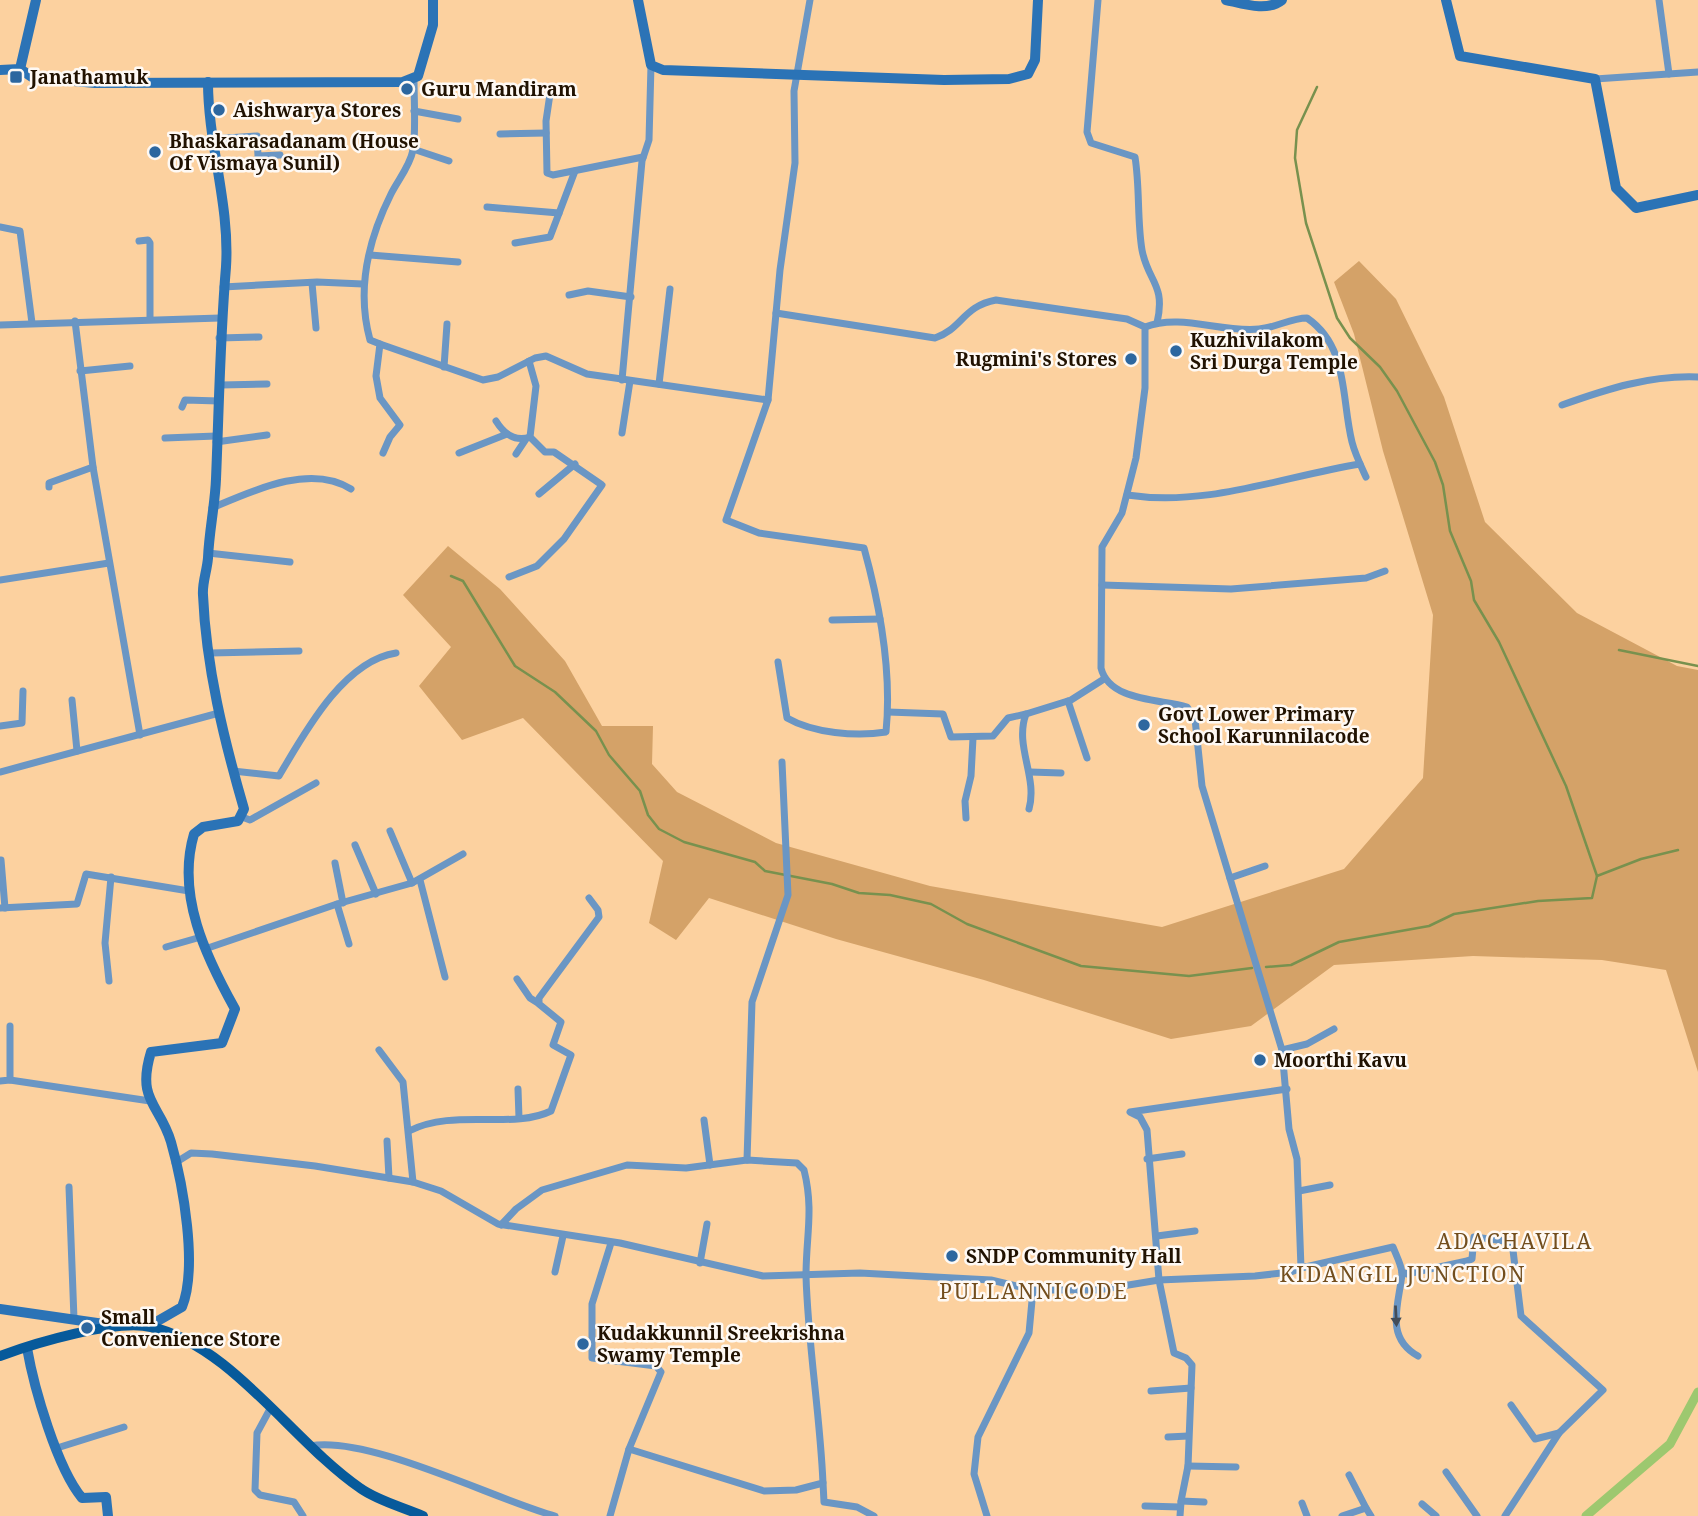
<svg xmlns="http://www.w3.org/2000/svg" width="1698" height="1516" font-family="'Noto Serif',serif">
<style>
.green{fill:#d4a268}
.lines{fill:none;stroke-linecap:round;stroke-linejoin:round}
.stream{stroke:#78914e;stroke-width:2.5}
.canal{stroke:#9dc86f;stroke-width:9}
.street{stroke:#6a96c4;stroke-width:7}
.secondary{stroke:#2b73b6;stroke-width:10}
.primary{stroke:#075a9b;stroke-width:10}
.oneway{fill:#424d59}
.poi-dot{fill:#2d679f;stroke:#fef9f4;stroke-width:2.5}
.labels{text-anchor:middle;stroke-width:5;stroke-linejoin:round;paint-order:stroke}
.poi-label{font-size:19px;font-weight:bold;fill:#211201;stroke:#fef9f4;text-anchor:start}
.neighbourhood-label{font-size:21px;letter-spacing:2px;fill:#734e1d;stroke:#fef9f4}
</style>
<rect width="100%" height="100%" fill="#fcd19f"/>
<path class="green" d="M1359 261 1396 299 1444 397 1485 522 1577 613 1677 666 1698 670V1072L1666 970 1602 960 1473 956 1334 965 1251 1026 1171 1039 984 980 836 939 709 898 676 940 649 923 663 861 523 718 462 740 419 686 451 647 403 595 448 546 500 589 565 661 602 726H653L652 764 677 792 776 843 930 886 1162 927 1344 869 1423 778 1433 615 1383 451 1354 334 1334 282Z"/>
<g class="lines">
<g class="stream">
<path d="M1317 87 1297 130 1295 158 1306 223 1337 318 1350 338 1380 367 1397 391 1435 462 1443 485 1450 531 1471 581 1474 600 1499 642 1566 786 1597 876"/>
<path d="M451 576 463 581 515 666 555 692 596 731 609 755 640 791 648 815 659 829 684 842 755 862 765 871 832 884 859 893 890 895 931 904 967 924 1081 966 1189 976 1252 968"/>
<path d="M1619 650 1698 666"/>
<path d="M1266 967 1291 965 1339 942 1429 926 1454 914 1538 901 1592 898 1597 876 1641 859 1678 850"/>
</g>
<path class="canal" d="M1586 1516 1670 1444 1698 1392"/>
<g class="street">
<path d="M1098 0 1087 132 1091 143 1135 157C1140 188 1137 220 1142 250 1148 282 1166 284 1157 323"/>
<path d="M1659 0 1669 74"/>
<path d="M1595 79 1698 72"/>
<path d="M550 94 546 121 547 173 553 175 643 157"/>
<path d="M414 111 458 119"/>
<path d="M500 134 546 133"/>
<path d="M212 139 257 136 258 156 280 155"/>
<path d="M413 149 449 161"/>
<path d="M487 207 559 213"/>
<path d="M0 227 20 231 32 323"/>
<path d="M139 241 148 240 150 243V318"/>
<path d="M515 243 550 237 575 171"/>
<path d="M370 255 458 262"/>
<path d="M312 283 316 328"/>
<path d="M223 287 317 282 363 284"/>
<path d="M569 295 588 291 631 297"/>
<path d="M75 321 93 467 140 735"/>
<path d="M0 325 220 318"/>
<path d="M1145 327C1181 313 1221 333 1259 329 1275 328 1291 318 1307 318 1349 347 1341 398 1352 442 1355 454 1361 466 1366 477"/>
<path d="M219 338 259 337"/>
<path d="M380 344 483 380 498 377 535 358 546 356 587 374 768 400"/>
<path d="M444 367 447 324"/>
<path d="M80 371 130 366"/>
<path d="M622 380 642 161 649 140 651 65"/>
<path d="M659 384 670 289"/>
<path d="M221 385 267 384"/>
<path d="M1562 405C1607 389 1650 375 1698 377"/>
<path d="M182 407 185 400 219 401"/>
<path d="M496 421C504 434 515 442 530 437"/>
<path d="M622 433 630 381"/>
<path d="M165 438 216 436"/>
<path d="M216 442 267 435"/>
<path d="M383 453 390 437 400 425 380 398 376 376 380 344 370 340C356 289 368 240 391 194 398 180 410 166 413 150 416 135 414 96 414 80"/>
<path d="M459 453 507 434"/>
<path d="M516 454 526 439"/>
<path d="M49 487V483L93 467"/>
<path d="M539 494 575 464"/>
<path d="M1127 495C1207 507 1281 477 1360 464"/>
<path d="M212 508C252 491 310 463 351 489"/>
<path d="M208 553 290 562"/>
<path d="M509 577 537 566 564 539 602 485 554 452H545L530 437 536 386 529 361"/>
<path d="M0 580 109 563"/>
<path d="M1102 585 1231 589 1366 578 1385 571"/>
<path d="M832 620 880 619"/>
<path d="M210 653 299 651"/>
<path d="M778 662 787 718C813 733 856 737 886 732 892 672 880 606 864 548L759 533 726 520 768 400 780 270 795 163 794 91 810 0"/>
<path d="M72 700 77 751"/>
<path d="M1068 701 1087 758"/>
<path d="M888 712 943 714 951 737 993 736 1008 718 1026 714"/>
<path d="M0 726 22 723 23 691"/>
<path d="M233 771 279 776C304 734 343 661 396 653"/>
<path d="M0 772 219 713"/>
<path d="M1030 772 1061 773"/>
<path d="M1029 809C1038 777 1014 746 1026 714L1071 700 1104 679"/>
<path d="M242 817 250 820 316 783"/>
<path d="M966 818 965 801 971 776 973 738"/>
<path d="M390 831 412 883"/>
<path d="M355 845 376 894"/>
<path d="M1 860 5 908"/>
<path d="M335 863 343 903"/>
<path d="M1230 878 1265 866"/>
<path d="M420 880 445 977"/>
<path d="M337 904 349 944"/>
<path d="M0 908 77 904 86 874 189 891"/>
<path d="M166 947 201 937"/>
<path d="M205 949 337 904 412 883 463 854"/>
<path d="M517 979 530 998 538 1003"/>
<path d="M109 981 105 943 111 877"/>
<path d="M379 1050 403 1082 413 1182"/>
<path d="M1282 1050 1307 1044 1334 1029"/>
<path d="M10 1080 150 1101"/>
<path d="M0 1081 10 1080V1026"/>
<path d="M518 1089 519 1118"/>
<path d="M704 1120 710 1165"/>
<path d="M409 1131C454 1108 512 1130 551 1111L571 1055 553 1045 561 1022 539 1004V998L599 917 598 910 589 898"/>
<path d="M387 1141 389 1178"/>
<path d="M1147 1159 1182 1154"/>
<path d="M747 1160 752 1002 788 895 782 762"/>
<path d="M175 1163 191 1153 212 1154 315 1166 413 1182 441 1191 498 1224 620 1243 763 1276 860 1273 991 1280 1033 1290H1098L1159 1280 1255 1276 1291 1272 1301 1268 1297 1159 1289 1129 1282 1050 1202 786 1195 719 1187 707C1159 699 1109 701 1101 668L1102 547 1122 513 1136 458 1145 388V327L1127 319 996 300C963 306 962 329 935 338L776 313"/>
<path d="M69 1187 74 1319"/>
<path d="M1299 1191 1330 1185"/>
<path d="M501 1225 516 1209 542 1190 627 1165 686 1168 747 1160 797 1163 804 1170C814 1210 806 1236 806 1276 808 1345 820 1414 823 1483L796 1490 764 1491 629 1449"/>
<path d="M1157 1236 1195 1231"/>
<path d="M700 1263 707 1224"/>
<path d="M1301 1268 1393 1247C1396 1255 1402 1266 1402 1274 1399 1304 1384 1337 1418 1356"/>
<path d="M555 1272 563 1236"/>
<path d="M1402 1272 1407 1274 1467 1261 1472 1259 1474 1237 1512 1242 1521 1316 1603 1390 1559 1433 1535 1439 1511 1405"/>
<path d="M1151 1391 1191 1388"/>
<path d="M270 1409 257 1433 255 1490 260 1495 294 1502 303 1516"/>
<path d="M1168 1437 1188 1436"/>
<path d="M310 1446C368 1435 494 1499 555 1516"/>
<path d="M57 1448 124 1427"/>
<path d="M1188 1466 1236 1467"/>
<path d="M1446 1472 1477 1516"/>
<path d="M1349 1475 1366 1508"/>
<path d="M823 1483 824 1502 857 1507 874 1516"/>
<path d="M1204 1502 1181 1501 1188 1466 1192 1365 1186 1358 1174 1353 1159 1280 1147 1130 1140 1117 1130 1112 1287 1089"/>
<path d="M1302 1503 1307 1516"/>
<path d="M1422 1504 1436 1516"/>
<path d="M1145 1506 1180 1507"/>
<path d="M610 1516 629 1449 661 1372 656 1366 592 1358V1304L611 1243"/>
<path d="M987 1516 974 1474 978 1437 1029 1333 1033 1290"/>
<path d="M1180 1516 1181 1502"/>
<path d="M1342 1516 1366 1508 1371 1516"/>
<path d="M1505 1516 1559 1433"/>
</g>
<g class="secondary">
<path d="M638 0 651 65 663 70 944 80 1009 79 1028 74 1035 60 1038 0"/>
<path d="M1226 0C1244 4 1267 12 1282 0"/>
<path d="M1446 0 1460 56 1595 79 1616 188 1636 208 1698 195"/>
<path d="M20 69 32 77 95 83 403 82 418 76 433 25V0"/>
<path d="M0 70 20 69 36 0"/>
<path d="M0 1309 111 1325"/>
<path d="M149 1326 182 1307C198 1267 183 1184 171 1142 160 1104 136 1101 151 1052L222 1043 235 1009C206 957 176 895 194 834L203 827 238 821 244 809C224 740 206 667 203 595 202 583 207 571 208 558 209 532 215 505 216 479 219 408 220 337 226 267 230 205 208 144 208 82"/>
<path d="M27 1348C34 1388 57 1468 82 1498L106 1497 108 1516"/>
</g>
<path class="primary" d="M0 1356C35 1343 115 1319 151 1327 231 1345 293 1442 360 1488 378 1501 403 1507 423 1516"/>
</g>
<defs><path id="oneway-solid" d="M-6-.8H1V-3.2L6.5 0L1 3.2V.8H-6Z" transform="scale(1.75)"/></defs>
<use class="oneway" href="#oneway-solid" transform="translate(1396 1316) rotate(87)"/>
<g class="poi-dot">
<rect x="9" y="70" width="14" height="14" rx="3.5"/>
<circle cx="407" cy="89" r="7"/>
<circle cx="219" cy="110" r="7"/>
<circle cx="155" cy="152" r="7"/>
<circle cx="1176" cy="351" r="7"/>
<circle cx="1131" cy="359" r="7"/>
<circle cx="1144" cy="725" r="7"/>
<circle cx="1260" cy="1060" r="7"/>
<circle cx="952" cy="1256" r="7"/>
<circle cx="87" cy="1328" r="7"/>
<circle cx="583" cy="1344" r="7"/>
</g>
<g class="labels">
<g class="poi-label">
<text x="30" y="84">Janathamuk</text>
<text x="421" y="96">Guru Mandiram</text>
<text x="233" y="117">Aishwarya Stores</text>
<text x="169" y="148">Bhaskarasadanam (House<tspan x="169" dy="22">Of Vismaya Sunil)</tspan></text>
<text x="1190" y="347">Kuzhivilakom<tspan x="1190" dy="22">Sri Durga Temple</tspan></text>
<text x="1117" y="366" text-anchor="end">Rugmini's Stores</text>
<text x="1158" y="721">Govt Lower Primary<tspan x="1158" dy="22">School Karunnilacode</tspan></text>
<text x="1274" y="1067">Moorthi Kavu</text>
<text x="966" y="1263">SNDP Community Hall</text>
<text x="101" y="1324">Small<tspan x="101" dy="22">Convenience Store</tspan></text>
<text x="597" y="1340">Kudakkunnil Sreekrishna<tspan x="597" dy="22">Swamy Temple</tspan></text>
</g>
<g class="neighbourhood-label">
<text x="1515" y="1249">ADACHAVILA</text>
<text x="1403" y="1282">KIDANGIL JUNCTION</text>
<text x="1034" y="1299">PULLANNICODE</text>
</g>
</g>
</svg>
